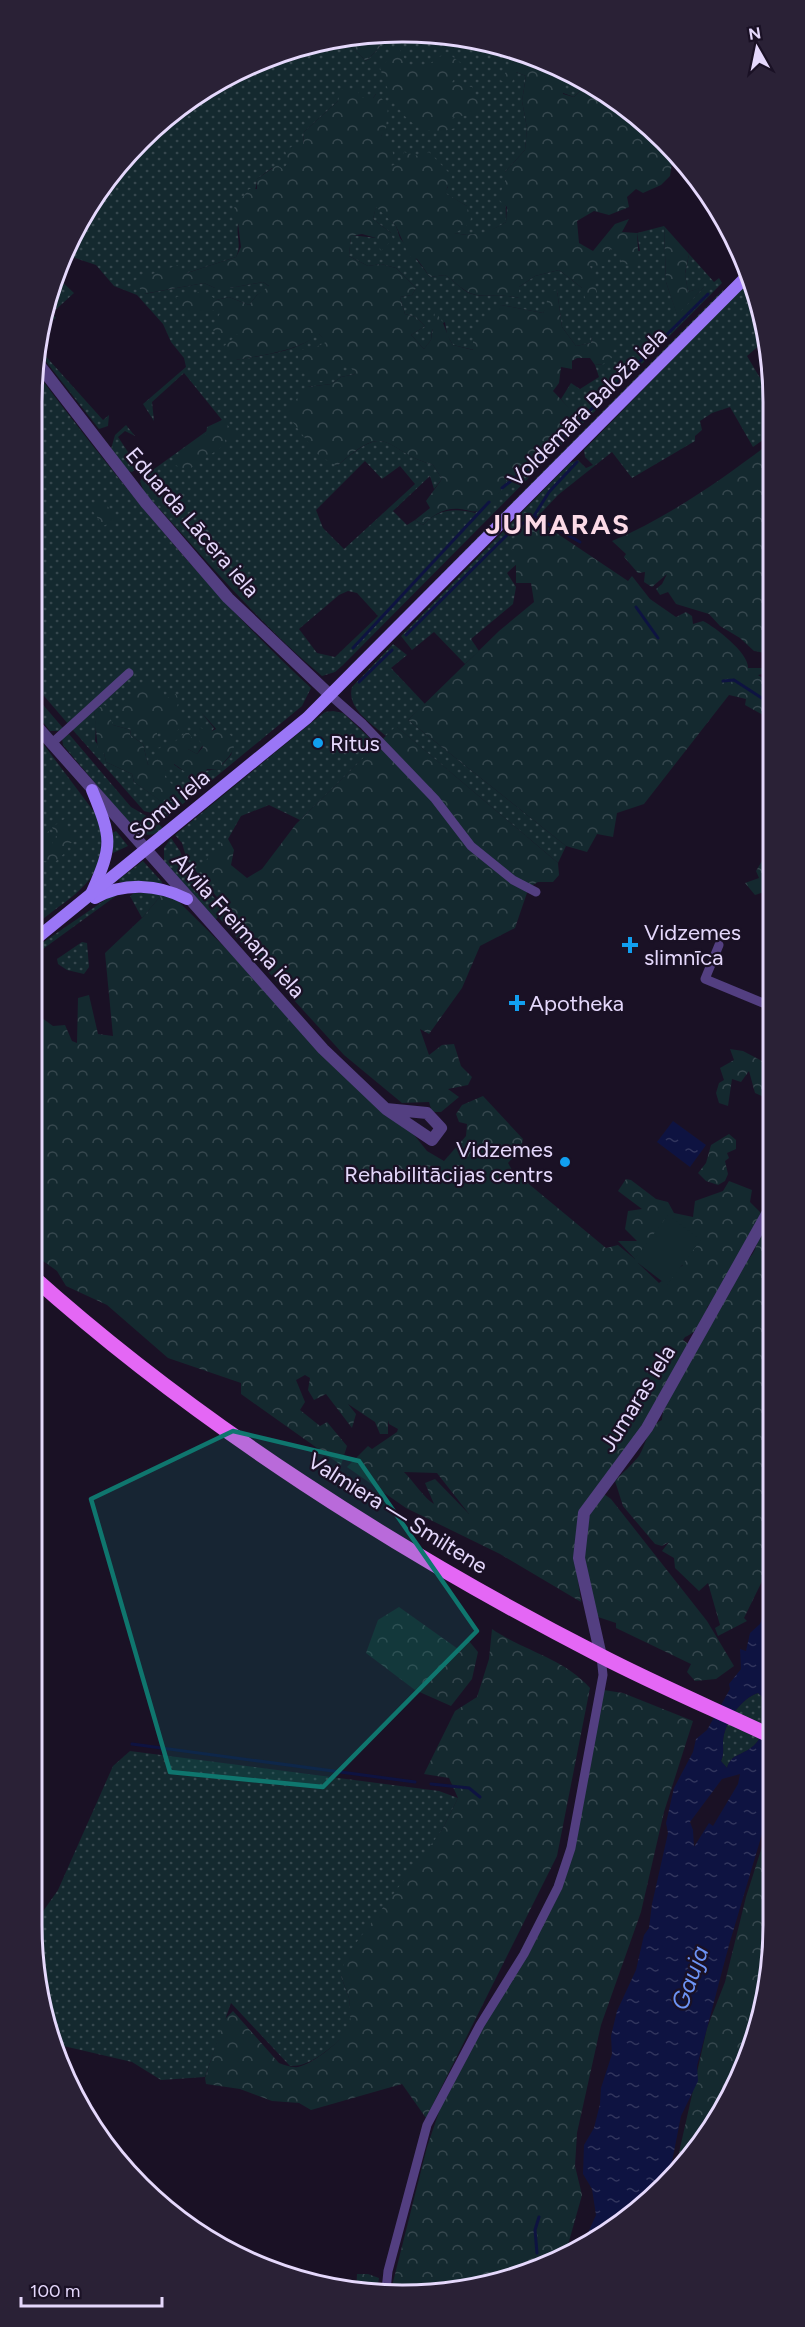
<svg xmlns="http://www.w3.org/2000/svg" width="805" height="2327" font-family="Figtree,sans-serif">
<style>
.grass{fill:url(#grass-dots);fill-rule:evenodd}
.forest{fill:url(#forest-crowns);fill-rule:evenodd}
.pitch{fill:#14292f}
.water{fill:url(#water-ripples);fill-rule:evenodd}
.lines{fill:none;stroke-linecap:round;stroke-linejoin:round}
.stream{stroke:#0e1341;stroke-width:3}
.minor{stroke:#533f81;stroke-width:9}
.tertiary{stroke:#533f81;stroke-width:12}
.secondary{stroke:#9a76f6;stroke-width:12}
.primary{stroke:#e467f5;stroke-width:15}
.marked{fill:#0f766e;fill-opacity:0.2;stroke:#0f766e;stroke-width:4.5;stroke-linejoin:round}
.poi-dot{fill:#119fef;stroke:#1a1125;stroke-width:2}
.labels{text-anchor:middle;stroke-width:4.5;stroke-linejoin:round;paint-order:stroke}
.street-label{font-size:22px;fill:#e5d8fc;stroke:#1a1125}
.poi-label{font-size:22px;fill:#e5d8fc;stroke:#1a1125;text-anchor:start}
.water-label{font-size:24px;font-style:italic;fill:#6d93f5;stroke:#1a1125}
.district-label{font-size:28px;font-weight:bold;letter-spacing:1.5px;fill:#fcdae7;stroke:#1a1125}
.rim{fill:none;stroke:#e5d8fc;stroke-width:3}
</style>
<defs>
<pattern id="grass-dots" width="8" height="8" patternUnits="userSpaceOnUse" patternTransform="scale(1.5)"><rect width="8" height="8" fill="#14292f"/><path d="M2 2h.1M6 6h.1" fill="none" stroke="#36474e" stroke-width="1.8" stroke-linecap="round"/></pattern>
<pattern id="forest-crowns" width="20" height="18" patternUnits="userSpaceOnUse" patternTransform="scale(1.5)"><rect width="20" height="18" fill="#14292f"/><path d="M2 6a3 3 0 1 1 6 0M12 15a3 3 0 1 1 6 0" fill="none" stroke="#36474e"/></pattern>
<pattern id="water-ripples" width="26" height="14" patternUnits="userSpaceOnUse" patternTransform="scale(1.5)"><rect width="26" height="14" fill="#0e1341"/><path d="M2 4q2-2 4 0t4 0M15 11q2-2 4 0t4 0" fill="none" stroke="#31355d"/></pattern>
</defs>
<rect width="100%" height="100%" fill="#1a1125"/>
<g class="grass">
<path d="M376 36 498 44 525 55 512 64 516 72 526 76 522 101 527 128 525 150 505 172 506 222C485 235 477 237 453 233L467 206 444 193 448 187 422 157 388 168 381 136C391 121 383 109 376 94L373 98 338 101 304 132 303 145 283 170 272 168 257 179C257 197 241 207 238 224 236 237 242 245 236 257L187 273 144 294 204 283 215 288H230L263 282 270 287 257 295 249 305 229 297 216 300 240 334 236 360C262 355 300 352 318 333L349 362 355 374 341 377 331 384 307 387 337 466C391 419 382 450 433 465L442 479 434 489 430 476 393 511 407 525 415 520 423 525C438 509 455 508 475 513L498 494 507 480H516L523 464 543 449 571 411 561 399 571 383 580 389 599 377 595 365 603 364 592 336 591 343 576 346 562 327 557 290 543 313 501 305 474 350 453 345 447 335 445 322 432 330 431 340 424 349 411 335 425 326 416 317 405 314 400 297 412 295 416 288 396 268 381 264 368 266 349 256 351 235 376 238 391 233 373 219 376 206 396 226 400 238 430 277 445 275C453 280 461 289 469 293 484 299 502 293 519 298V287L535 276 559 270 582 288 592 278 590 266 609 249 640 251 637 233 664 226 666 282 677 314 704 287 688 292 685 274 689 254 714 282 719 278 722 283 343 665 335 672 322 676C256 621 202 555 144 492L140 481 143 477 222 420 184 373 152 402 154 421 143 404 186 367 184 358 171 342 163 324 137 295 114 286 96 265 69 256 108 177 217 81 306 51 312 53 315 48 343 39 366 61 380 47ZM365 461 382 479 400 466 415 484 344 549 323 528 316 510ZM348 591 357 593 378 616 335 657 317 653 299 629 339 595Z"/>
<path d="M566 72 589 82 574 97 563 93V77Z"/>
<path d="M58 278 74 293 52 313 56 318 51 322 43 313Z"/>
<path d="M748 282 764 332 759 336 762 343 747 356 763 383 770 378V435L753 447 730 407 712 413 700 421 702 430 695 436V441L632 478 612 452 558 495 511 545H538L507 573 516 587 513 604 471 639 479 651 465 664 434 632 412 650 401 636 409 628 570 463 578 460 586 468 593 465 585 457 584 450Z"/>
<path d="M724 289 722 293 348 669V668Z"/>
<path d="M41 351 103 420 109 415 108 426 99 429 40 354Z"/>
<path d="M36 372C121 484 207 592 311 688L302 706 167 817 144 811 72 729 117 690 69 725 32 682V669L41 668V656L32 646V403ZM94 710 113 725 131 730 130 735 143 744 148 765 188 749 197 754 214 728 201 712 233 748 231 755 222 765 223 769C200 769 194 780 173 764L165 771V796L161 801 134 782 132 774 106 762 104 753 95 741 96 725Z"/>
<path d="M126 425 135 436 125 431 118 437 136 464 137 468 132 472 128 471 111 449 115 435Z"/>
<path d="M393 644 407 655 391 668 425 704 408 720 566 846 558 863 397 727 386 736C372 724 346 708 352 687Z"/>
<path d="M32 692 63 728 59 731H50L32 709Z"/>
<path d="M333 711 343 713 377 745 300 820 269 805 241 816 228 839 226 896 220 901 187 860 182 843 175 835 316 719 325 712Z"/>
<path d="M32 729 101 821C109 884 74 892 32 928Z"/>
<path d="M69 734 131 807 157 822 164 830C153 836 144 837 134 829L63 745 62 739Z"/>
<path d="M116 831 128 846 113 853 112 833Z"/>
<path d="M171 838 180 851 184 862 218 902 210 908 218 917 215 920 164 863V848Z"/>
<path d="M143 861 162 882 161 885 120 882 119 879Z"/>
<path d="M164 892 142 918 130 896 134 893Z"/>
<path d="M115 893H120L32 957V950Z"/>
<path d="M82 942 87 943 89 967 84 974 67 970 58 964 57 959Z"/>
<path d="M758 1693 768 1702C769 1716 764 1738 752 1747 741 1756 731 1754 727 1768L721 1761C724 1754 723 1750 723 1742 724 1723 740 1699 758 1693Z"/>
<path d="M130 1751 439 1791 458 1798 442 1830 341 1976 349 1998 352 2028C338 2042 311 2068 290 2066L231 2003 205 2077 161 2080 132 2062 55 2044 32 1927 58 1890 113 1766Z"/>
</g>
<g class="forest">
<path d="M354 35 376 36 380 47 366 61 343 39Z"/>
<path d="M399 48 409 67 429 64 447 52 463 65 451 84 472 87 480 106 478 115 456 116 449 120 455 128C412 143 391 103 380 68Z"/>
<path d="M525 55 548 67 566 72 563 78V94L574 97 589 82 684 161 673 157 670 176 661 185 643 193 636 189 627 197 629 207 609 215 594 211 577 221 579 243 593 251 615 224 629 219 622 232 637 233 639 265 621 264 620 251 609 249 607 266H590L597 292 594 303 586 301 582 288 559 270 535 276 519 287V298C502 293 480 299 468 292 460 288 453 280 445 275L430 277 417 259 409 256 396 226 376 207 373 219 391 233 393 239 381 251 376 238 362 234 351 236 349 256 368 266 381 264 396 268 416 288 412 295 400 297 405 314 416 317 425 326 411 335 424 349 431 340 435 312C446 323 445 333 453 345L473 350V335L489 314 501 305 543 313 547 304 546 292 557 290 562 327 576 346 591 343 592 336 612 343 613 357 603 364 595 365 590 358H577L572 361V369L561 367 559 383 553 391 572 411 543 449 523 464 516 480H507C501 490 494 504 483 509 474 514 470 510 460 509 446 507 432 515 423 525L415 520 430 508 426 501 442 479 433 465C382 450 390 419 337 466L318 455 285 412 307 387 331 384 341 377 355 374 348 363 326 381H312C303 372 296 364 299 350L312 349 326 342 319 334C298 351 263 355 236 360L224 346 238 334 220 338 212 329 222 309 185 315 176 297 205 291 216 300 229 297 249 305 257 295 269 286 263 282 230 288H215L204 283 143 294 135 280 178 265 187 273 236 257 241 247 238 223 232 218 234 208 249 189H257V179L277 165 283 169 289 162 285 151 297 143 303 145 304 132 338 101 341 90 357 89 361 98H373L377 93 388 106 386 129 381 136 391 142 394 159 389 167 402 161 404 152 422 157 429 152 452 176 445 193 467 206 471 219 465 228 454 233C476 237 487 233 506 222L507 207 498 199 505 181V172L525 150 527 128 522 101 526 76 516 72 511 85 500 80 512 64Z"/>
<path d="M664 226 689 254 685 273 688 292 705 286 677 315 666 282Z"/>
<path d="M222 420 235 432 234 437H224L226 444 188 470 175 465 174 458 206 434 207 427Z"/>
<path d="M770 443 771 654 754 651 740 638 720 626 709 614 676 604 668 592 660 595 656 589 662 584 667 574 652 587 644 582 645 572 638 573 624 557 626 554 612 541C669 517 721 480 770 443Z"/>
<path d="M102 501 115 514 112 522 103 526 92 510Z"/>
<path d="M529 525 546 526 628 581 632 576 650 599 676 617 686 612 692 616 693 624 703 621C715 627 749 653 748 668H766L767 673 758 675 770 683 771 681V713L765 716 745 705 746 699 729 695 644 804 617 813 613 837 597 834 587 852 566 846 408 720 499 631 534 602 531 583H516V560L510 545Z"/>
<path d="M151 681 152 686 163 691 165 699 176 694 179 700 176 710 189 719 188 724 180 727 171 740 157 731V736L162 746 158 748 146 742 143 735 121 719 119 702 129 700 134 691Z"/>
<path d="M105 705 113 725 131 730 130 735 143 744 148 765 185 733H189L193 740 188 749 197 754 203 747 195 732 196 727H200L208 733 220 727C223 731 229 733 232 737 239 747 228 758 222 764L224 770 207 769 204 775H196L194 778 174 764V767L165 771V777L179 791 181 800 175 808 166 796 162 802 134 782 132 774 106 762 104 753 98 750 94 710Z"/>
<path d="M396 726 558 863 559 875 553 882H538L529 887 515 928 480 946 462 988 429 1034 420 1029 429 1055 442 1045 454 1044 461 1066 472 1077 468 1085 448 1089 459 1097 441 1112H432L429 1102 402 1103 344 1055 210 908 226 896 198 869 227 837 234 850 231 865 247 878 262 869 296 824Z"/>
<path d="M66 818 68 830 76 841 66 845 68 850 55 862 42 861 35 853 34 842 49 831 54 835 52 844 57 837 52 827Z"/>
<path d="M762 861H771V892L770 890 755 895 745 883 759 878 756 871Z"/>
<path d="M164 892 173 896 415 1136 427 1151 444 1161 466 1136 467 1124 459 1122 456 1114 462 1105 483 1096 523 1139 521 1148 508 1163 512 1170 606 1248 618 1245 636 1260 618 1241H637L625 1229 628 1211 642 1209 618 1191 626 1179 631 1180 656 1199 668 1202 674 1213 693 1217 695 1201 723 1191 729 1181 752 1190 750 1202 763 1215 724 1289 707 1307C707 1320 696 1333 685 1337L683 1340 690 1345 654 1419 586 1503 575 1558 581 1602 500 1554 406 1508 347 1467 368 1446 372 1449 397 1432 398 1429 389 1424 388 1420V1434H380L375 1422 348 1404 356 1414 352 1428 326 1394 314 1400 308 1390 310 1378 305 1375 296 1380 305 1402 300 1410 320 1426 327 1422 347 1446 341 1465 241 1394V1383L168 1358 107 1305 66 1286 57 1271 32 1253V978L35 980 42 1018 53 1026 65 1025 72 1041 77 1043 78 998 89 995 98 1034 113 1036 105 953 142 918ZM638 1263 683 1265 659 1283ZM404 1472 437 1473 469 1514 435 1479 425 1483 434 1504C425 1499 413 1481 404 1472Z"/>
<path d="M730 1049 743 1051 764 1062 772 1058V1088L764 1097 755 1093 749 1071 741 1082 732 1079 728 1106 719 1103 716 1093 719 1083 724 1080 720 1068 734 1060Z"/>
<path d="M729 1134 736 1140V1149L727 1153 729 1158 725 1161 728 1174 725 1181 718 1185 706 1181 698 1173 706 1163 711 1145Z"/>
<path d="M772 1219 773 1559 744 1618 747 1621 718 1636 715 1628 720 1625 708 1583 699 1591 675 1568 674 1558 662 1551 669 1542 662 1546 655 1544 623 1506 615 1481C622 1473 632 1465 639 1456 646 1445 648 1426 662 1420 662 1408 670 1401 673 1389L718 1305 731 1291 742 1263C757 1256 756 1242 762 1229L771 1230 765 1225Z"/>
<path d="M604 1494 611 1499 707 1621 734 1666 716 1679 695 1681 687 1672 691 1664 616 1628V1623L598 1617C588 1575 570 1530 604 1494Z"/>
<path d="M399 1607 458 1649 469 1641 478 1652 472 1679 451 1706 415 1690 366 1653 378 1620Z"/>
<path d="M492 1629C524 1651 564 1658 590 1688L557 1856 426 2118 402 2084 311 2110 299 2103 272 2101 240 2089 206 2084 205 2078 224 2020 233 2011 279 2063C285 2065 292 2068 298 2067 317 2062 339 2041 351 2028L349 1998 341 1976 346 1956 442 1830 458 1798 449 1778 424 1774 455 1711 477 1697 489 1659Z"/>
<path d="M597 1689 623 1693 693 1721 664 1812 641 1912 601 2025 577 2133 575 2166 582 2195 566 2252 498 2283 391 2290 427 2147 444 2097 552 1891 565 1854 580 1788Z"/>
<path d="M773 1822V1924L761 2020 711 2131 676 2166 707 2028 725 1982 746 1897 767 1831Z"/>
<path d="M357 2274H368L379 2278 377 2291 356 2292Z"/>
</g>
<path class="pitch" d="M668 1215 701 1240 667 1285 634 1260Z"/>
<g class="water">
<path d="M673 1121 706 1145 690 1167 657 1142Z"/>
<path d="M773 1587V1797L729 1945 697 2066 698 2081 681 2116 670 2172 609 2233 583 2244 596 2215 592 2189 583 2174 584 2145 594 2128 600 2104 601 2088 612 2054 611 2036 617 2011 636 1970 644 1935 649 1928 652 1904 668 1833 666 1823 674 1788 693 1752 696 1739 707 1730 730 1689 729 1684 741 1669 740 1649 746 1651 750 1633 760 1624ZM758 1693 768 1702C769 1716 764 1738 752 1747 741 1756 731 1754 727 1768L721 1761C724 1754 723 1750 723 1742 724 1723 740 1699 758 1693ZM740 1774 738 1784 713 1826 709 1823 694 1847 693 1830 690 1822 722 1779Z"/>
</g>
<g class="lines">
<g class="stream">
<path d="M502 488 551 449 708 294"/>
<path d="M534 516 580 542"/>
<path d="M636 607 658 638"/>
<path d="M406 635 510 532 534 516 549 492 577 462"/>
<path d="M353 648 489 502"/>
<path d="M723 681 734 680 771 704"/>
<path d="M359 682 392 650"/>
<path d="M32 1125 37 1124"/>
<path d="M132 1744 415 1782"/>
<path d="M431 1784 469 1788 480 1797"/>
<path d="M537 2253 535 2230 539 2217"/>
</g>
<g class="minor">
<path d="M330 695 363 724 435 799 471 846 513 880 536 892"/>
<path d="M51 744 129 673"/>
<path d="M719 945 705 979 763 1003 772 1002"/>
<path d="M386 2290 388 2271 427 2125 480 2025 524 1954 558 1887 571 1848 603 1675 601 1656"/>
</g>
<g class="tertiary">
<path d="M37 362 146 503 228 598 330 695"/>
<path d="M32 721 323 1049 386 1109 432 1140 441 1128 427 1113 386 1109"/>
<path d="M601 1656 579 1558 584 1513 647 1428 772 1205"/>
</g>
<g class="secondary">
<path d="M92 892C113 844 112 839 92 790"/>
<path d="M95 898C124 882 158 884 187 899"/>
<path d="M32 942 307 718 747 276"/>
</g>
<path class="primary" d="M32 1276C198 1425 402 1554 601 1656 657 1685 716 1710 773 1737"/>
</g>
<path class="marked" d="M233 1431 359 1461 477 1631 323 1787 170 1772 91 1499Z"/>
<g class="poi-dot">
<circle cx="318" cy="743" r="6"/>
<path d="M627 936h6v6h6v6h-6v6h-6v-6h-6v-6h6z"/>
<path d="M514 994h6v6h6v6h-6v6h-6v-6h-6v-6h6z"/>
<circle cx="565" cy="1162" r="6"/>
</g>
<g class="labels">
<g class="street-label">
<text transform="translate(587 407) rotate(-45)" y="8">Voldemāra Baloža iela</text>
<text transform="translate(193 522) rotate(49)" y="8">Eduarda Lācera iela</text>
<text transform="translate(169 804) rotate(-39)" y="8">Somu iela</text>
<text transform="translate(239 925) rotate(48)" y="8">Alvila Freimaņa iela</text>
<text transform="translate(637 1398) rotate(-58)" y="8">Jumaras iela</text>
<text transform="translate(398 1513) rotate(32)" y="8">Valmiera — Smiltene</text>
</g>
<g class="poi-label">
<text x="330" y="751">Ritus</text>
<text x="644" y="940">Vidzemes<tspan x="644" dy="25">slimnīca</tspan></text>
<text x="529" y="1011">Apotheka</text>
<text x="553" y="1157" text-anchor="end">Vidzemes<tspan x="553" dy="25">Rehabilitācijas centrs</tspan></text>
</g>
<g class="water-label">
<text transform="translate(690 1978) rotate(-70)" y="8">Gauja</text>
</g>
<g class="district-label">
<text x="558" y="534">JUMARAS</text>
</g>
</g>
<path d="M0 0H805V2327H0ZM402 42H403A360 360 0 0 1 763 402V1925A360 360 0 0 1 403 2285H402A360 360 0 0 1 42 1925V402A360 360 0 0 1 402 42Z" fill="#2a2136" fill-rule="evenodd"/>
<path class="rim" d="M402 42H403A360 360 0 0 1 763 402V1925A360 360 0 0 1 403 2285H402A360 360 0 0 1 42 1925V402A360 360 0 0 1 402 42Z"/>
<g transform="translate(757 48) rotate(351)" stroke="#1a1125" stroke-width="4.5" paint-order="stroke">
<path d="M0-4.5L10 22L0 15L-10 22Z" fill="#e5d8fc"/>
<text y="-9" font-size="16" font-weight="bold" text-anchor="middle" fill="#e5d8fc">N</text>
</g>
<path d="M21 2297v9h141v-9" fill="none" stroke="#e5d8fc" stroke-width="3"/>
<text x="30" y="2297" font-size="18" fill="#e5d8fc" stroke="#1a1125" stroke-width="4.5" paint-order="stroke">100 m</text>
</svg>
